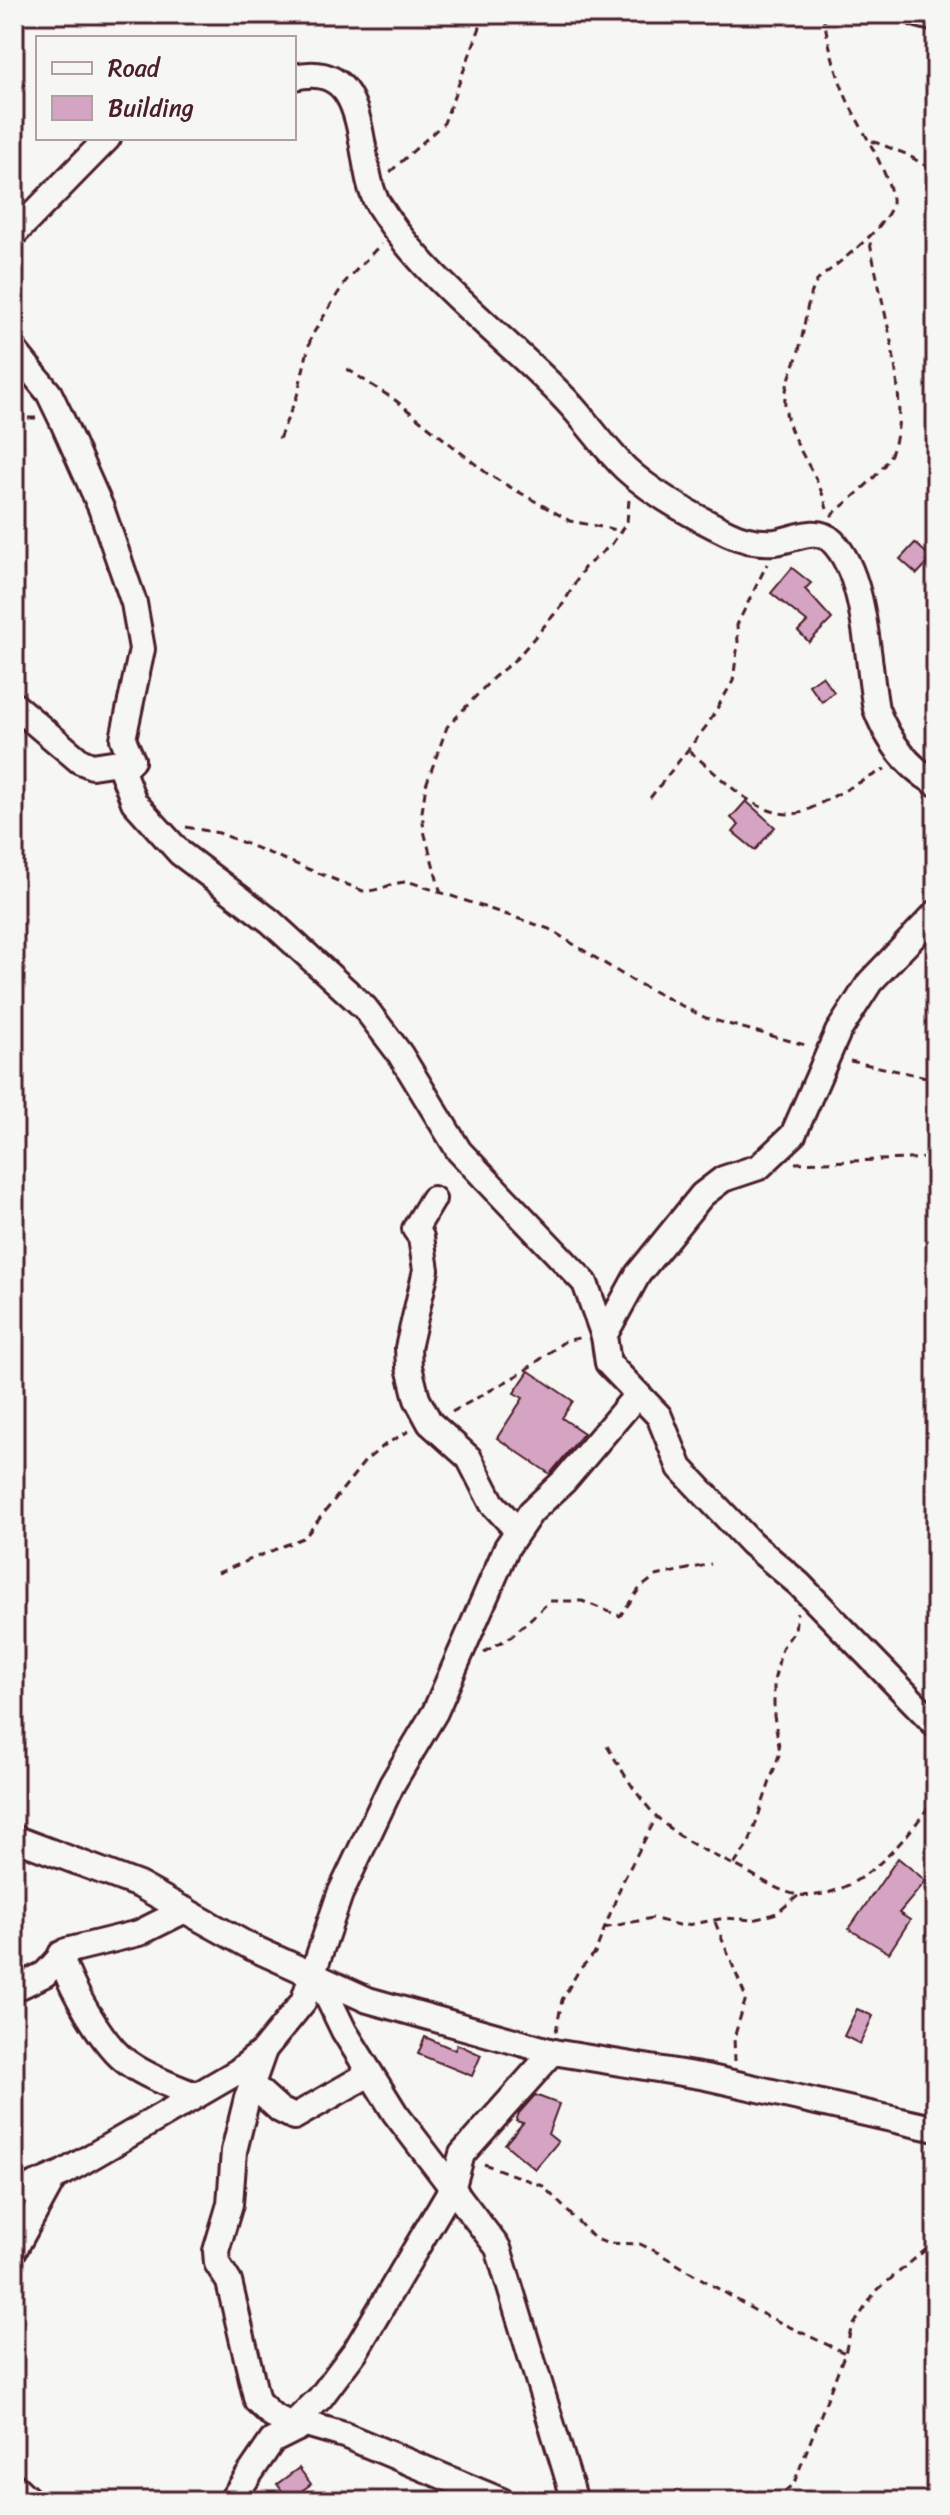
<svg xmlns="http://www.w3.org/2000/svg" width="950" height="2515" font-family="Sriracha,sans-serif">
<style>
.building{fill:#d5a4c2;stroke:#4a1f2b;stroke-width:2}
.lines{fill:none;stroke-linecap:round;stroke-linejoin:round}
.street-casing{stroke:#4a1f2b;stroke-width:30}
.path{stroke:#4a1f2b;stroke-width:3;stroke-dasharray:8 6;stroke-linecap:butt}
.street{stroke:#f6f6f2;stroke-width:24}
</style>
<rect width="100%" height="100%" fill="#f6f6f2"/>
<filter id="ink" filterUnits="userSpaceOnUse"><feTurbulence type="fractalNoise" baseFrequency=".0125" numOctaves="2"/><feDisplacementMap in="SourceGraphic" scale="16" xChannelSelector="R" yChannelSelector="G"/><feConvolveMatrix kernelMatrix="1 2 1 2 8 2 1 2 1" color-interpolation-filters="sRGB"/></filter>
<g filter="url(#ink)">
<g class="building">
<path d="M915 543 932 558 917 574 900 559Z"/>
<path d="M792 568 811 583 805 589 832 619 809 642 798 631 807 622 771 593Z"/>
<path d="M822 676 834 692 822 702 809 685Z"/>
<path d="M746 801 775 827 755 850 733 832 739 825 731 818Z"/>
<path d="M529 1371 573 1401 562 1418 584 1433 550 1474 497 1438 523 1398 514 1393Z"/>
<path d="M898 1858 926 1881 899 1913 910 1920 889 1953 849 1929Z"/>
<path d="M857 2009 873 2016 860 2044 844 2036Z"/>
<path d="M425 2037 455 2050 457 2044 481 2055 472 2076 418 2054Z"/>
<path d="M535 2095 559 2104 548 2134 558 2142 535 2169 505 2144 523 2123 516 2121 519 2113Z"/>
<path d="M299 2468 311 2484 289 2500 277 2484Z"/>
</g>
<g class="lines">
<defs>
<g id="street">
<path d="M917 14 936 19"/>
<path d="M294 77C375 58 354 165 378 204 404 247 441 283 478 317 507 344 539 371 566 400 587 422 604 448 626 469 654 495 693 516 728 533 742 540 758 543 775 542 793 540 816 525 832 541 867 575 867 663 876 709 888 740 907 767 936 783"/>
<path d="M14 234 108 138"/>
<path d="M14 350 49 393 61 418 101 508 134 603 142 649 123 739 132 760 122 771 134 802 180 853 270 921 365 1008 400 1054 459 1151 585 1283 604 1336 608 1363 659 1416 680 1468 751 1543 799 1584 936 1725"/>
<path d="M14 705 80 761 92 766 132 760"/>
<path d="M433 1199 415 1229 421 1237 426 1270 408 1348 409 1367 417 1399 430 1423 469 1458 492 1503 517 1530"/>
<path d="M604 1336 638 1274 702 1195 723 1179 759 1167 793 1135 838 1032 870 982 936 913"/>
<path d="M14 1838 139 1885 251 1947 368 2000 553 2052 706 2077 936 2129"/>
<path d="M61 1954C67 1983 103 2046 128 2063 148 2077 173 2086 195 2095"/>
<path d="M316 1973 344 2031 395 2113 498 2248 575 2501"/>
<path d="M14 1989 45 1974 66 1951 139 1933 185 1910"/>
<path d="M263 2053 247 2098 234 2151 230 2204 216 2251 217 2263 229 2282 257 2401 273 2416 298 2428"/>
<path d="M251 2084 280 2110 294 2117 369 2074"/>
<path d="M14 2194 63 2173 237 2072 263 2051 303 2002 340 1894 392 1784 435 1712 507 1547 531 1512 564 1481 637 1395"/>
<path d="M14 2250 54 2177"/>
<path d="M296 2421 344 2435 502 2501"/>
<path d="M14 2486 30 2501"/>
<path d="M231 2501 272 2441 298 2428 296 2421 320 2398 356 2350 453 2186 462 2154 553 2052"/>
</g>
</defs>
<use href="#street" class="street-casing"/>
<g class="path">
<path d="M823 14C828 42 835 71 846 97 854 118 900 188 891 208 877 237 840 260 817 281 805 303 806 323 800 346 796 365 783 386 785 406 789 445 822 475 828 515"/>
<path d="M872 141 906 154 936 172"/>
<path d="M390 172 444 123 482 22 489 14"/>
<path d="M347 369 395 400 489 475 570 521 622 531"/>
<path d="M14 418H38"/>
<path d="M279 439 297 396 311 337 345 282 381 244"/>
<path d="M831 516C851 498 879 478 891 454 915 403 877 293 869 236"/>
<path d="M689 751C722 776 759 824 804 812L885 769"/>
<path d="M650 798 708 724 733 681 738 643 737 625 767 564"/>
<path d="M186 827 219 833 363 891C380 892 392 881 410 882L549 929 633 981 706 1018 809 1046"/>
<path d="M441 894 424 831 422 812 426 785 447 727 493 678 517 658 563 604 584 568 612 544 627 522 629 500"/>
<path d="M850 1061 936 1079"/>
<path d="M795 1163 936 1158"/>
<path d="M452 1412 523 1372 565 1341 583 1337"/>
<path d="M218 1573 305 1537 365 1461 386 1444 409 1431"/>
<path d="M484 1652 512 1636 550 1601H582L620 1616 640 1588 656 1576 711 1564"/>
<path d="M607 1746C648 1814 661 1831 732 1864 753 1873 776 1892 799 1895 857 1902 908 1838 936 1796"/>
<path d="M734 1865 749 1843 780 1752 774 1716V1681L782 1648 795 1630 797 1613"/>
<path d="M715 1922 746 1998 734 2038 735 2061"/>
<path d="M604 1928 652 1918 682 1926 725 1918 754 1920 777 1913 799 1895"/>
<path d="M556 2032 562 2000 579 1970 595 1953 622 1883 656 1818"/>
<path d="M484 2164 543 2186 594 2238 606 2243 640 2244 655 2251 754 2310 845 2353"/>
<path d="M774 2501 794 2483 845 2353 851 2329 875 2292 936 2241"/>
</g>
<use href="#street" class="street"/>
</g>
</g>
<rect width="950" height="2515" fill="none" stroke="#f6f6f2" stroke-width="48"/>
<rect x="24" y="24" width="902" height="2467" fill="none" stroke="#4a1f2b" stroke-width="3" filter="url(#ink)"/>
<rect x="36" y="36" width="260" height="104" fill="#f6f6f2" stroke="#b1a0a2" stroke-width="2"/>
<rect x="52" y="62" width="40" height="12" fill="#f6f6f2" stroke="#b1a0a2" stroke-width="2"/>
<text x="108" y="76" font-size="24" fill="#4a1f2b">Road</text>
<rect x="52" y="96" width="40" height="24" fill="#d5a4c2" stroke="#b1a0a2" stroke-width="2"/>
<text x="108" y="116" font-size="24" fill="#4a1f2b">Building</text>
</svg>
